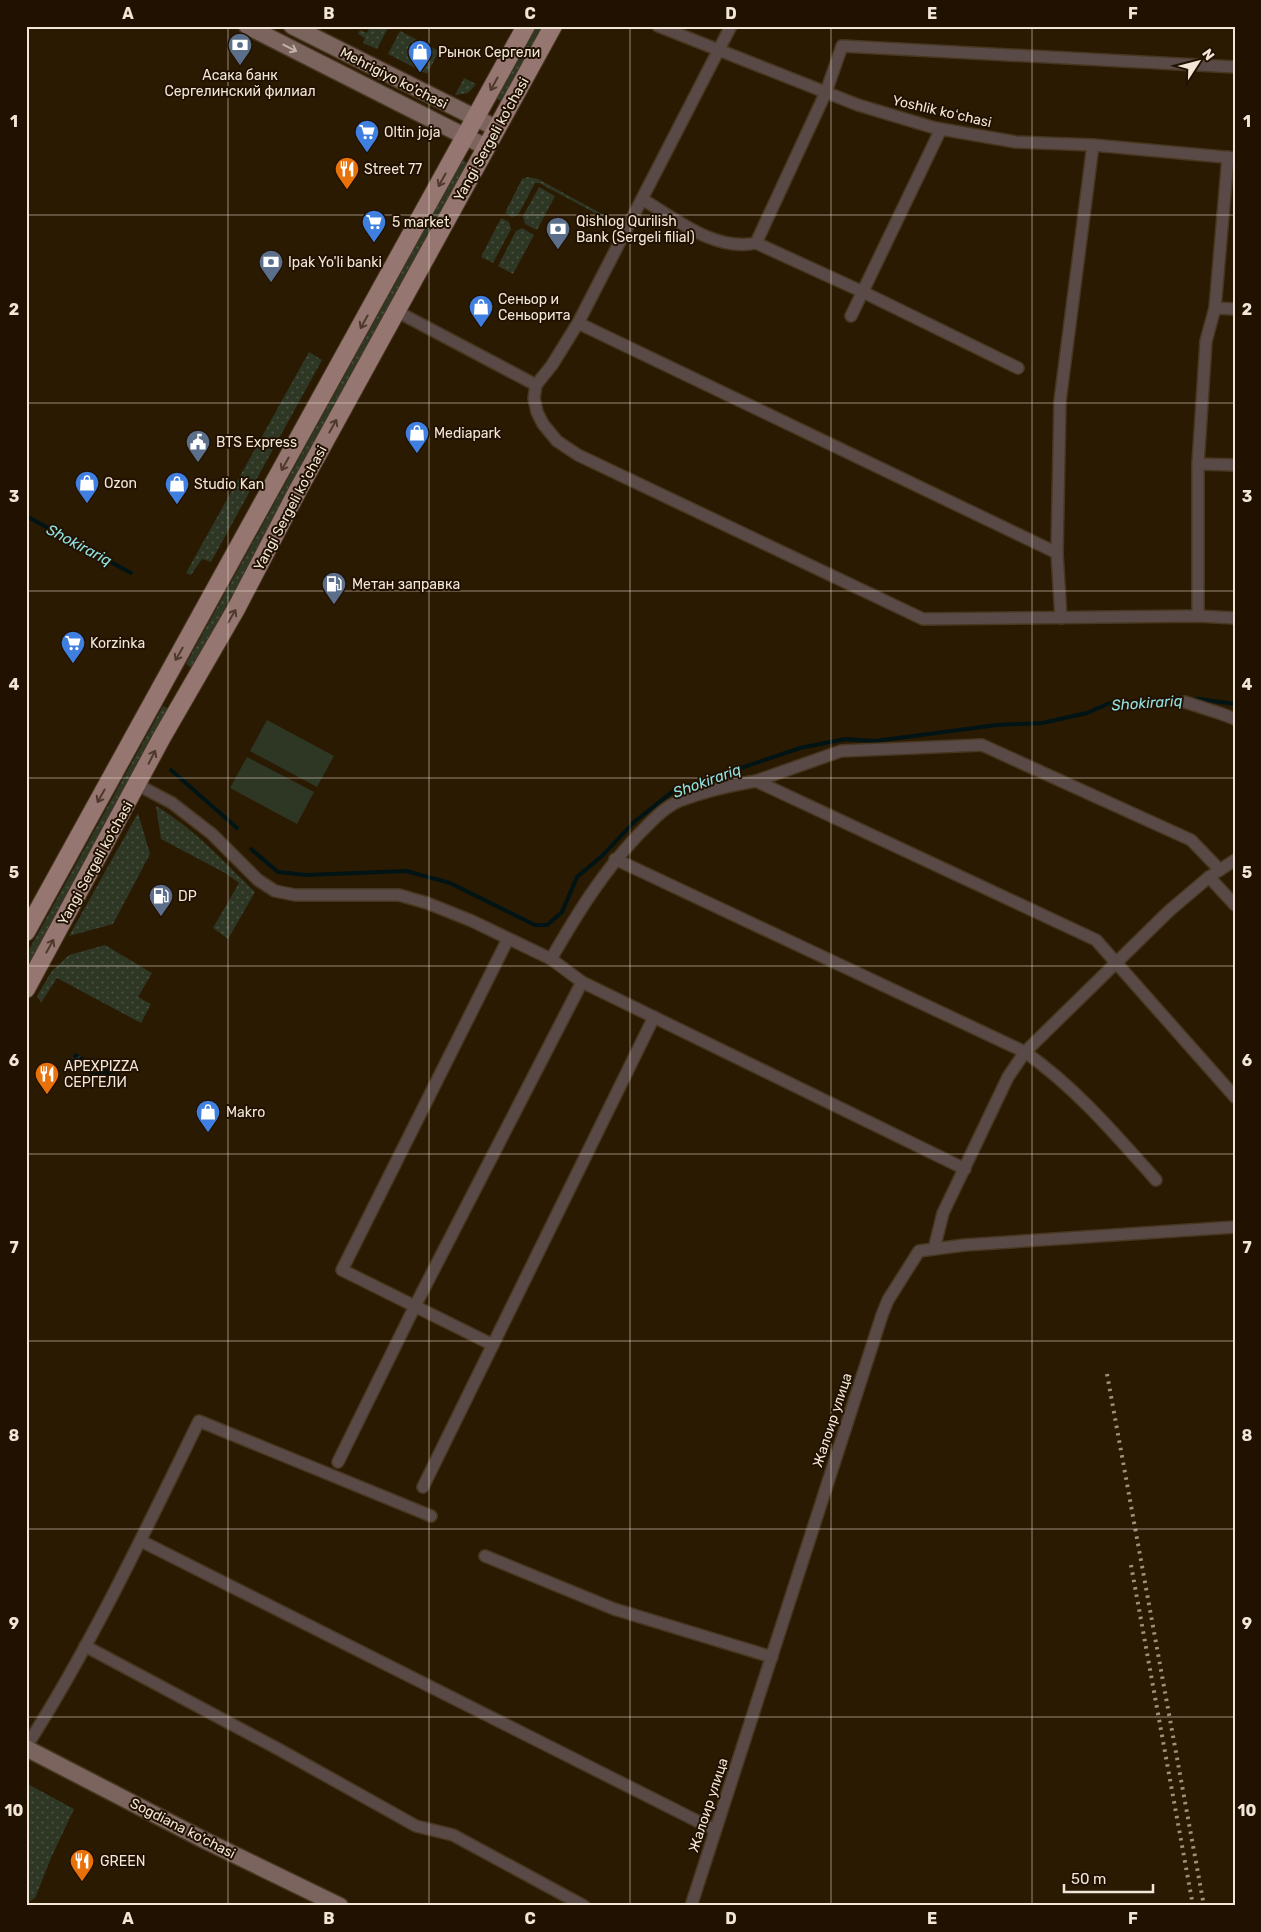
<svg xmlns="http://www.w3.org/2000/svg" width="1261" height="1932" font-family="Rubik,sans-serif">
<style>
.green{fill:url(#green-dots)}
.pitch{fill:#2e3624}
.water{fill:url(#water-waves)}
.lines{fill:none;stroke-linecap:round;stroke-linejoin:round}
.stream{stroke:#011415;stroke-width:4}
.street-casing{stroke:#473720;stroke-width:14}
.secondary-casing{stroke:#473720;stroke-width:19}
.primary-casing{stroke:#473720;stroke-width:20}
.street{stroke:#5a4a47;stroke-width:11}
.secondary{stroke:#7b635e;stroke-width:16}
.primary{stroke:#957670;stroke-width:18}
.rail{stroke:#9e907d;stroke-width:4;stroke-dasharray:2.5 5;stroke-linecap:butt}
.oneway{stroke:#c2b2a7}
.oneway2{stroke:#4f392d}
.grid{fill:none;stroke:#f2e6d8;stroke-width:1;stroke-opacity:0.55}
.labels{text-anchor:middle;stroke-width:4;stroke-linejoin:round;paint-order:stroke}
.poi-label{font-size:14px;fill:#f2e6d8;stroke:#211100;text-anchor:start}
.street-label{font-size:14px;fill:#f2e6d8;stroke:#211100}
.water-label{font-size:15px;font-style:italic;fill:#91e0e2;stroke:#211100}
.neatline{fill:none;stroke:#f2e6d8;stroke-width:2}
.grid-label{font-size:16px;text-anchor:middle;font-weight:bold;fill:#f2e6d8}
</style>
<defs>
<pattern id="green-dots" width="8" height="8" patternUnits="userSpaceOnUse" patternTransform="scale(1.25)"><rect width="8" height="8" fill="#2e3624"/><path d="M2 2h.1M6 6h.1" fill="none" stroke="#4d5343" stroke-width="1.8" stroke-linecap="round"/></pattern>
<pattern id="water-waves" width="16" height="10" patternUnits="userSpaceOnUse" patternTransform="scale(1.25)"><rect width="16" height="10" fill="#011415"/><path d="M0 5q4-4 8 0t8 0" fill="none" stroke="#263636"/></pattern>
</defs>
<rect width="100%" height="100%" fill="#2b1a02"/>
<g class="green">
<path d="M370 26H389L377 49 363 43 365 38 358 34 360 30 367 33Z"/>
<path d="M535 26H544L503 102 496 98Z"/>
<path d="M400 31 439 51 427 74 388 54Z"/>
<path d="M464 78 476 84 468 93 455 95Z"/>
<path d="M463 160 469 164 192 668 186 664Z"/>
<path d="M528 177 538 179 611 219 610 221 539 183H535L518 215 512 217 505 213 522 179Z"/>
<path d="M539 187 555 196 537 230 525 224 523 216Z"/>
<path d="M501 218 509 222 511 229 493 263 481 257Z"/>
<path d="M522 228 534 235 513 274 498 266 516 231Z"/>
<path d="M309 352 322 360 211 562 202 559 191 575 186 573Z"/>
<path d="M163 706 169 709 26 970V955Z"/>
<path d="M156 806C197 831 221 859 255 892L228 939 213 928 239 883 225 873 161 839Z"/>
<path d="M138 813 150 854 113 924 69 936Z"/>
<path d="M105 945 152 973 138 997 151 1004 141 1023 57 978 41 1003 37 996 51 972 69 955Z"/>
<path d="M26 1783 74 1809 51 1858 35 1898 26 1904Z"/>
</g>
<g class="pitch">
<path d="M267 720 334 756 317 787 250 751Z"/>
<path d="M247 757 314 792 297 824 230 788Z"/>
</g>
<path class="water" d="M75 1053 121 1077 115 1088 70 1063Z"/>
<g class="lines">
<g class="stream">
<path d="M26 516 131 573"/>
<path d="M1190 699H1199L1235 704"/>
<path d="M171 770 237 828"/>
<path d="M251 849 278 872 306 875 406 871 450 883 535 925H547L562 912 577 877 602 856 634 822 672 792 691 785 800 748 845 739 875 741 997 725 1042 723 1087 713 1110 703 1183 700"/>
</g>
<defs>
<g id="street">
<path d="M658 26 858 105 935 128 1016 142 1093 145 1235 158"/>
<path d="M731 26 578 323 552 365 536 385 534 398 537 412 543 424 557 441 578 455 923 619 1198 616 1235 618"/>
<path d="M642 199C676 219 715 252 756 243L863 292 1018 368"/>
<path d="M756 243 826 92 842 46 1235 67"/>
<path d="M1215 308 1235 309"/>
<path d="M396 311 536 385"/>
<path d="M851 316 941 129"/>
<path d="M578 323 1057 553"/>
<path d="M1198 464 1235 465"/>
<path d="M1198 616V464L1206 341 1215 308 1228 157"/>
<path d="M1061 618 1057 553 1060 401 1093 145"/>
<path d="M1185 702 1222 714 1235 719"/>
<path d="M756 781 841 751 982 745 1191 840 1220 870"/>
<path d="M138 785 172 803 212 834 258 880 275 891 295 895H399L427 903 472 921 551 959 582 982 965 1169"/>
<path d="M615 859 1025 1052C1076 1088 1115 1134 1156 1180"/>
<path d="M1209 877 1235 905"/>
<path d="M551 959C577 914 602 873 638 835 650 823 663 808 679 801 702 792 732 785 756 781L1096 940 1235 1097"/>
<path d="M934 1249 943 1213 1008 1077 1025 1052 1169 911 1209 877 1235 860"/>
<path d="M493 1345 342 1270 508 939"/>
<path d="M338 1462 415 1306 582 982"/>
<path d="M423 1487 654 1017"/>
<path d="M141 1541 715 1830"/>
<path d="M485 1556 614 1609 772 1657"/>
<path d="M85 1646 280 1750 416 1826 453 1835 584 1906"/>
<path d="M26 1747C92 1644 145 1531 199 1421L431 1516"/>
<path d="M691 1906 882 1315 888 1300 919 1251 965 1245 1235 1227"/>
</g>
<g id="secondary">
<path d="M247 26 486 147"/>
<path d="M292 26 496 128"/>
<path d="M26 1748 202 1839 340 1906"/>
</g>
<g id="primary">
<path d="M26 932 526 26"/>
<path d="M26 989 162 737 236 609 298 490 553 26"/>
</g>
</defs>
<use href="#street" class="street-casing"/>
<use href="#secondary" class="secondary-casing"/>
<use href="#primary" class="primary-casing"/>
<use href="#street" class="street"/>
<use href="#secondary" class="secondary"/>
<use href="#primary" class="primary"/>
<g class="rail">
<path d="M1107 1374 1204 1906"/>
<path d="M1131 1565 1193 1906"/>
</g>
</g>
<defs><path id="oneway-shaft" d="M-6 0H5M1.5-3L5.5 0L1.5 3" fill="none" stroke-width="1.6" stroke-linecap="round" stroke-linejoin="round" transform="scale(1.25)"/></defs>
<use class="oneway" href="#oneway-shaft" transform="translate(290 48) rotate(27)"/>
<g class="oneway2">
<use href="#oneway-shaft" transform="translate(494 84) rotate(119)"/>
<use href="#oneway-shaft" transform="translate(442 180) rotate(119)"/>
<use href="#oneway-shaft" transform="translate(364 322) rotate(119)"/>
<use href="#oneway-shaft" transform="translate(333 426) rotate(-61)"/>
<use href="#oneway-shaft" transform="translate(285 464) rotate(119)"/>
<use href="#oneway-shaft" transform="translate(232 616) rotate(-60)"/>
<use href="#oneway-shaft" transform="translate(179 654) rotate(120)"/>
<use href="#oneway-shaft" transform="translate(152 757) rotate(-63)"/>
<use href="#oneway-shaft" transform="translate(101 796) rotate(119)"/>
<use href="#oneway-shaft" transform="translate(50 946) rotate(-61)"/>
</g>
<path class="grid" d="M228 26V1906M429 26V1906M630 26V1906M831 26V1906M1032 26V1906M26 215H1235M26 403H1235M26 591H1235M26 778H1235M26 966H1235M26 1154H1235M26 1341H1235M26 1529H1235M26 1717H1235"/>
<defs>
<symbol id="bank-pin" viewBox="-11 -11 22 30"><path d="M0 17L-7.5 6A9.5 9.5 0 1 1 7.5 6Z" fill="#5c6f8a" stroke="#211100"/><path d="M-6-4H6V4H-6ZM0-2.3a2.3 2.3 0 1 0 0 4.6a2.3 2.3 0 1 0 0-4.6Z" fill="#fff"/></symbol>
<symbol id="shop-pin" viewBox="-11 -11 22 30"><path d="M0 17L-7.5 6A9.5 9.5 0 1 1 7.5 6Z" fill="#3f7fe0" stroke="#211100"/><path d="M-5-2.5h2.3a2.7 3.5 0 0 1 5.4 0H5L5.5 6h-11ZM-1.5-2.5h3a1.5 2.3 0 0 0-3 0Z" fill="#fff"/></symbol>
<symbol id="supermarket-pin" viewBox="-11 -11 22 30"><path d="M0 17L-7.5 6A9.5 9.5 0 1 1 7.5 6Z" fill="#3f7fe0" stroke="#211100"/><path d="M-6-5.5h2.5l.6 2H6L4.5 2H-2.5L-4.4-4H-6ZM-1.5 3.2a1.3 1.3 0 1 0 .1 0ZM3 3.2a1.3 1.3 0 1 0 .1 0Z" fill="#fff"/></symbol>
<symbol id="restaurant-pin" viewBox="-11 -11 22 30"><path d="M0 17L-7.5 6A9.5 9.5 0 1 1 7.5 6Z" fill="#e8710a" stroke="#211100"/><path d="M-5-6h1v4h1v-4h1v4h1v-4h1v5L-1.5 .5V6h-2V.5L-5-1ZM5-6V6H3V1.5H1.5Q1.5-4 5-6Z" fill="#fff"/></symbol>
<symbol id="civic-pin" viewBox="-11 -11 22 30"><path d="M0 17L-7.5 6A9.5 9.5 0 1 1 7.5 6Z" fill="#5c6f8a" stroke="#211100"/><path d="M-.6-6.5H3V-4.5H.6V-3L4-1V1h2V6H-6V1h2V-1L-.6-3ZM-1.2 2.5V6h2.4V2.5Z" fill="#fff"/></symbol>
<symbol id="fuel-pin" viewBox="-11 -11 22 30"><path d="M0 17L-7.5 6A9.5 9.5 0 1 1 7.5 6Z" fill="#5c6f8a" stroke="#211100"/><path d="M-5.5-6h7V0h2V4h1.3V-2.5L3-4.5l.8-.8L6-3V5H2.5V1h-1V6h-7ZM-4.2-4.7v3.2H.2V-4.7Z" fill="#fff"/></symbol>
</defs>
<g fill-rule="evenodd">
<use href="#bank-pin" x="226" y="31" width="28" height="38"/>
<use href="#shop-pin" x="406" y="38" width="28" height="38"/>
<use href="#supermarket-pin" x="353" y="118" width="28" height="38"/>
<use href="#restaurant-pin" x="333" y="155" width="28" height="38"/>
<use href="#supermarket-pin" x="360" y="208" width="28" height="38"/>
<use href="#bank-pin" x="544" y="215" width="28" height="38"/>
<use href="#bank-pin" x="257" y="248" width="28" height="38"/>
<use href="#shop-pin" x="467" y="293" width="28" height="38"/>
<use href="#shop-pin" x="403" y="419" width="28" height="38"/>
<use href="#civic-pin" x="184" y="428" width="28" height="38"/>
<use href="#shop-pin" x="73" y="469" width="28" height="38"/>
<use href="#shop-pin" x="163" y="470" width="28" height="38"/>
<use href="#fuel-pin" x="320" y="570" width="28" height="38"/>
<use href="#supermarket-pin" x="59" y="629" width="28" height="38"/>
<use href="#fuel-pin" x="147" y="882" width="28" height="38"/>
<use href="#restaurant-pin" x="33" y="1060" width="28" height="38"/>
<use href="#shop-pin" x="194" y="1098" width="28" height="38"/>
<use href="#restaurant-pin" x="68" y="1847" width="28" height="38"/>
</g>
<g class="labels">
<g class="poi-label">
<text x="438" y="57">Рынок Сергели</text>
<text x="240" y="80" text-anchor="middle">Асака банк<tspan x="240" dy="16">Сергелинский филиал</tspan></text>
<text x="384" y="137">Oltin joja</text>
<text x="364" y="174">Street 77</text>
<text x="576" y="226">Qishlog Qurilish<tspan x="576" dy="16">Bank (Sergeli filial)</tspan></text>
<text x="392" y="227">5 market</text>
<text x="288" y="267">Ipak Yo'li banki</text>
<text x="498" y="304">Сеньор и<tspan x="498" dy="16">Сеньорита</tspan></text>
<text x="434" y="438">Mediapark</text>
<text x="216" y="447">BTS Express</text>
<text x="104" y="488">Ozon</text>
<text x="194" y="489">Studio Kan</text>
<text x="352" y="589">Метан заправка</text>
<text x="90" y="648">Korzinka</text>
<text x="178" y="901">DP</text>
<text x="64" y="1071">APEXPIZZA<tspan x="64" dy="16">СЕРГЕЛИ</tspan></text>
<text x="226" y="1117">Makro</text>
<text x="100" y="1866">GREEN</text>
</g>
<g class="street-label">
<text transform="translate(394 78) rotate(27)" y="5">Mehrigiyo ko'chasi</text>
<text transform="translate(942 111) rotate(13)" y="5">Yoshlik koʻchasi</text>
<text transform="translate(491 139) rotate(-61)" y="5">Yangi Sergeli ko'chasi</text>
<text transform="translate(290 508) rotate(-62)" y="5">Yangi Sergeli ko'chasi</text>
<text transform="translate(95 863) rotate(-61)" y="5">Yangi Sergeli ko'chasi</text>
<text transform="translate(832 1420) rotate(-72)" y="5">Жалоир улица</text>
<text transform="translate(708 1805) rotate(-72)" y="5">Жалоир улица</text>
<text transform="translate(183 1828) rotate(27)" y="5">Sogdiana ko'chasi</text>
</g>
<g class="water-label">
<text transform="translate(79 545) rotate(28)" y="5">Shokirariq</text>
<text transform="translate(1147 703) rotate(-4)" y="5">Shokirariq</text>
<text transform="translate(707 781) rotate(-20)" y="5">Shokirariq</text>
</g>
</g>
<rect width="1261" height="1932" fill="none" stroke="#211100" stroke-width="55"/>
<g transform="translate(1198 62) rotate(54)" stroke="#211100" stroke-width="4" paint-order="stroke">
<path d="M0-4L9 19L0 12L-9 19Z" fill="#f2e6d8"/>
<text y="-8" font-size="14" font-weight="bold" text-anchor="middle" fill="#f2e6d8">N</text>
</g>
<path d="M1064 1884v8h89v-8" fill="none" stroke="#f2e6d8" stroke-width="2.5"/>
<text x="1071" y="1884" font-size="15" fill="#f2e6d8" stroke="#211100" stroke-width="4" paint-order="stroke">50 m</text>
<rect x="28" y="28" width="1206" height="1876" class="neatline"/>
<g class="grid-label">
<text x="128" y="19">A</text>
<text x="329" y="19">B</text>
<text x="530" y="19">C</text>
<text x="731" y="19">D</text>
<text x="932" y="19">E</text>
<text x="1133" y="19">F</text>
<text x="14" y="127">1</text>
<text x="1247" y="127">1</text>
<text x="14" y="315">2</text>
<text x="1247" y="315">2</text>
<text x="14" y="502">3</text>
<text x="1247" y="502">3</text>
<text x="14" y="690">4</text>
<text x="1247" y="690">4</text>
<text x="14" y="878">5</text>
<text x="1247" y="878">5</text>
<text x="14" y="1066">6</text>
<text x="1247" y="1066">6</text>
<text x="14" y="1253">7</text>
<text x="1247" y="1253">7</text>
<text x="14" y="1441">8</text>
<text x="1247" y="1441">8</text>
<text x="14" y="1629">9</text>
<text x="1247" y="1629">9</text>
<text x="14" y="1816">10</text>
<text x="1247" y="1816">10</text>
<text x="128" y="1924">A</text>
<text x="329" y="1924">B</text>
<text x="530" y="1924">C</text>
<text x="731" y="1924">D</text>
<text x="932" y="1924">E</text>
<text x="1133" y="1924">F</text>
</g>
</svg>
